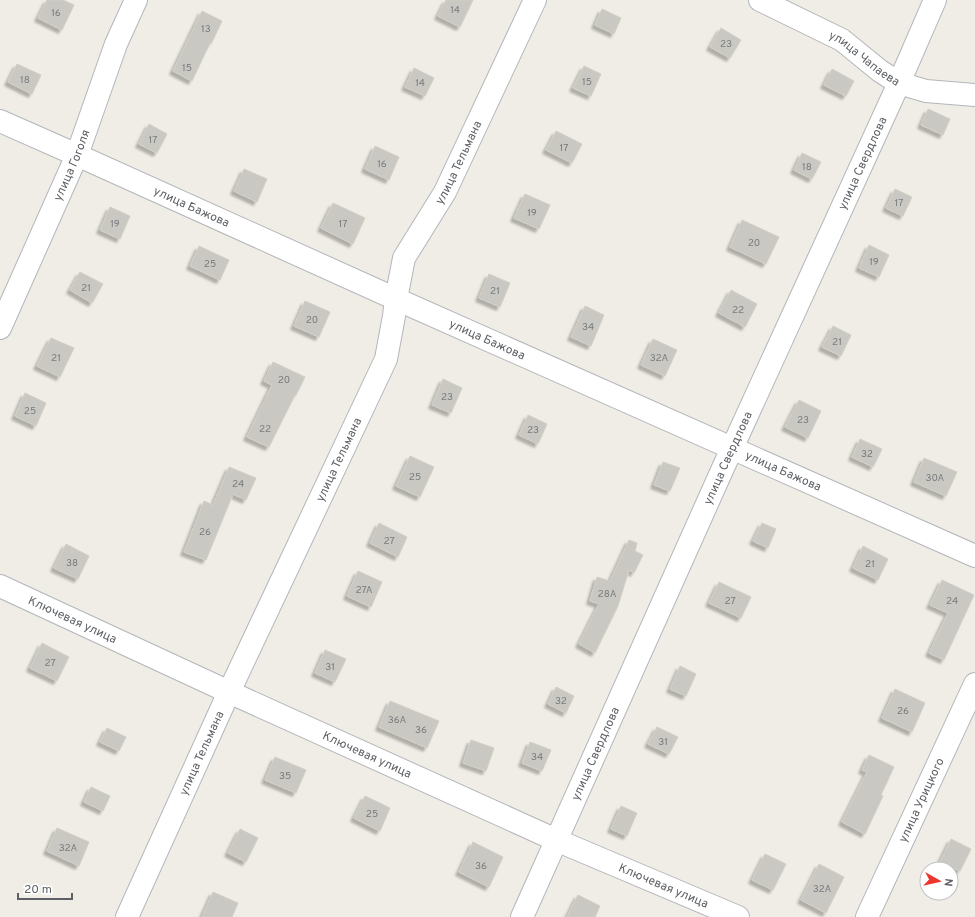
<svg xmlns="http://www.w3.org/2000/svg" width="975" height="917" font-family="Overpass,sans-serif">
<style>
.building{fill:#cac8c2;stroke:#d4cec3;filter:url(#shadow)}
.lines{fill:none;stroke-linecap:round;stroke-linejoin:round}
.minor-casing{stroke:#b3b6ba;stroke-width:24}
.minor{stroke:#fff;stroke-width:22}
.labels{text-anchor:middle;stroke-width:3;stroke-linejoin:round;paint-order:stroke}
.number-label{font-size:10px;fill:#787b7d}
.street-label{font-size:12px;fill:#5d6166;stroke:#fff}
</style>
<defs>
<filter id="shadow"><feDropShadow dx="-3.5" dy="3.5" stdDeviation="1" flood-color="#0004"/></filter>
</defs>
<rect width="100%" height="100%" fill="#efede5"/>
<g class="building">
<path d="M47 0H63L74 5 62 30 38 18Z"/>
<path d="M446 0H473L460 27 438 16Z"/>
<path d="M602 9 621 18 614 34 595 25Z"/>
<path d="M202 11 222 21 211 44 210 43 192 81 173 71Z"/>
<path d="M721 28 741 40 730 58 710 47Z"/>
<path d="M17 64 41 75 32 94 8 82Z"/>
<path d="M584 66 601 74 591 96 573 88Z"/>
<path d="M414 68 434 78 425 96 405 87Z"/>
<path d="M832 69 854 81 846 96 824 85Z"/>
<path d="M928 109 950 119 943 135 921 125Z"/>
<path d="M149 124 167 134 157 153 139 144Z"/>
<path d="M556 131 582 144 572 163 546 150Z"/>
<path d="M375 146 399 157 389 180 365 169Z"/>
<path d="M802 153 821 162 812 179 794 170Z"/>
<path d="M244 169 267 179 257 202 234 191Z"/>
<path d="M895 189 912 197 903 216 886 208Z"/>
<path d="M525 194 550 205 539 229 514 218Z"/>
<path d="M333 203 365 218 353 244 321 228Z"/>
<path d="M110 207 130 216 120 239 100 230Z"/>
<path d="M742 220 779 237 766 264 730 247Z"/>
<path d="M869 245 889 255 879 277 859 268Z"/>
<path d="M199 246 229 260 220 280 190 266Z"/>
<path d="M80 272 103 284 92 303 70 290Z"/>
<path d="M489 274 510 283 500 307 479 298Z"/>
<path d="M731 290 757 304 745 327 719 313Z"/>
<path d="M305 301 330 312 319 337 294 326Z"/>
<path d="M585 306 604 315 591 346 571 337Z"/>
<path d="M833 326 851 335 841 356 822 347Z"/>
<path d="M51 338 74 348 60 377 37 366Z"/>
<path d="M653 339 677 350 665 376 641 365Z"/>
<path d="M273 362 305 377 296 395H295L269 447 247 437 272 385 264 381Z"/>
<path d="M443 379 462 388 451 413 432 405Z"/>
<path d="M25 393 46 403 36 426 15 416Z"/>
<path d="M799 400 821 411 808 438 785 427Z"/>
<path d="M528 415 547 424 538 444 519 435Z"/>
<path d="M860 439 882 449 873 467 852 457Z"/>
<path d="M410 456 434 467 420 497 396 486Z"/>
<path d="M924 458 957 472 946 496 914 482Z"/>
<path d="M663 462 680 468 670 491 654 485Z"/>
<path d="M229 467 256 478 246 500 233 494 206 560 184 552 204 501 213 505Z"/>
<path d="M379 523 407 537 398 557 370 543Z"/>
<path d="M762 523 776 529 768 548 753 541Z"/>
<path d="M629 540 637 543 635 551 643 555 634 573 629 570 618 606 595 653 579 644 599 604 590 601 597 577 610 581Z"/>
<path d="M66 544 89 556 78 579 54 568Z"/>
<path d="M863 546 888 559 878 580 853 568Z"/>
<path d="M358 571 382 582 371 607 347 596Z"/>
<path d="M942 580 974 595 944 660 929 653 948 613 930 605Z"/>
<path d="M719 582 751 597 741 618 709 603Z"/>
<path d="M42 643 69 657 57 681 30 668Z"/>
<path d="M325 650 346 659 335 682 315 673Z"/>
<path d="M680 666 696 674 686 696 670 689Z"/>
<path d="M556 687 574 696 566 713 548 704Z"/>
<path d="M895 689 925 703 912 732 882 718Z"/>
<path d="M390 701 439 721 427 748 379 727Z"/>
<path d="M657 727 678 737 669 754 648 744Z"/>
<path d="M107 728 126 737 119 751 100 742Z"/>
<path d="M471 740 494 748 486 771 463 763Z"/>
<path d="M530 742 551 750 542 771 522 763Z"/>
<path d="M869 755 894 767 881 795 883 796 865 834 842 822 867 772 862 770Z"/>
<path d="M275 757 306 770 296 793 265 780Z"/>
<path d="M91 787 110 796 103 811 84 802Z"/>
<path d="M365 796 390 808 380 831 354 818Z"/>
<path d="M621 806 637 813 627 836 611 829Z"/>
<path d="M57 828 89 842 79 866 47 851Z"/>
<path d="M240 829 258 838 246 862 228 853Z"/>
<path d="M951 839 971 849 960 871 940 862Z"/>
<path d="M473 842 503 857 489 887 459 872Z"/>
<path d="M765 854 786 864 773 890 752 880Z"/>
<path d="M819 864 844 877 826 913 801 900Z"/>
<path d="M213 892 238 903 232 917H202Z"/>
<path d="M578 895 600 906 595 917H567Z"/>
</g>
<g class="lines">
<defs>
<g id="minor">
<path id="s1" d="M760 0 842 40 880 71 899 83 926 91 975 95"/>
<path id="s2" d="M0 121 77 155 396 299 975 556"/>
<path id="s3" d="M0 328 77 155 116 44 136 0"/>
<path id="s4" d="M0 586 229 692 556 840 738 917"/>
<path id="s5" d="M127 917 229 692 386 359 394 316 396 299 404 258 445 192 535 0"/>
<path id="s6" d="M522 917 723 468 899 83 935 0"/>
<path id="s7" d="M867 917 975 684"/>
</g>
</defs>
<use href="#minor" class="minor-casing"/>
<use href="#minor" class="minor"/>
</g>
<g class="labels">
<g class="number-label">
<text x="455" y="13">14</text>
<text x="56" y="16">16</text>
<text x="206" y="32">13</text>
<text x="726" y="47">23</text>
<text x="187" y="71">15</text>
<text x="25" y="83">18</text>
<text x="587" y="85">15</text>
<text x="420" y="86">14</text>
<text x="153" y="143">17</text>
<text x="564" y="151">17</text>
<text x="382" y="167">16</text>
<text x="807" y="170">18</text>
<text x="899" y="206">17</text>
<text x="532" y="216">19</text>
<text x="115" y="227">19</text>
<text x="343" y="227">17</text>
<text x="754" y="246">20</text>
<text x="874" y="265">19</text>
<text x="210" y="267">25</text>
<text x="86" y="291">21</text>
<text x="495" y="294">21</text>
<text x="738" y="313">22</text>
<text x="312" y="323">20</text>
<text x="588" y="330">34</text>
<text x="837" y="345">21</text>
<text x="56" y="361">21</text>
<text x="659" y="361">32А</text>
<text x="284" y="383">20</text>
<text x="447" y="400">23</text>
<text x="30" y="414">25</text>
<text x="803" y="423">23</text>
<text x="265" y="432">22</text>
<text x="533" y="433">23</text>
<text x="867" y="457">32</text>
<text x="415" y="480">25</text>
<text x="935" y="481">30А</text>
<text x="238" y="487">24</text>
<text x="205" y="535">26</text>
<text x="389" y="544">27</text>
<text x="72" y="566">38</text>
<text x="870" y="567">21</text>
<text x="364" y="593">27А</text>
<text x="607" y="597">28А</text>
<text x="730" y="604">27</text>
<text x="952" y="604">24</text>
<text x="50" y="666">27</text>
<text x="330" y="670">31</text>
<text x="561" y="704">32</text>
<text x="903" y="714">26</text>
<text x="397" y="723">36А</text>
<text x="421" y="733">36</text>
<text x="663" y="745">31</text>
<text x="537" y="760">34</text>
<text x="285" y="779">35</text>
<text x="372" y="817">25</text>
<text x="68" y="851">32А</text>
<text x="481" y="869">36</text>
<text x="822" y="892">32А</text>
</g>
<g class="street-label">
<text dy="4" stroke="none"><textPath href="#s1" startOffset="120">улица Чапаева</textPath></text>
<text dy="4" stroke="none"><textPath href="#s5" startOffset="828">улица Тельмана</textPath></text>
<text dy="4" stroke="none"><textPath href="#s6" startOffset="827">улица Свердлова</textPath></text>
<text dy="4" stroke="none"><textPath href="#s3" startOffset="178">улица Гоголя</textPath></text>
<text dy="4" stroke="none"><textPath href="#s2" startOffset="210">улица Бажова</textPath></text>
<text dy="4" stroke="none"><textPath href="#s2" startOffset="534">улица Бажова</textPath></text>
<text dy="4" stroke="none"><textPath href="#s6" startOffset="503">улица Свердлова</textPath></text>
<text dy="4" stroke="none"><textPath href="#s5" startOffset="504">улица Тельмана</textPath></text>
<text dy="4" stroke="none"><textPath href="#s2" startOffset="858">улица Бажова</textPath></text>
<text dy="4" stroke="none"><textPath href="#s4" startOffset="80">Ключевая улица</textPath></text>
<text dy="4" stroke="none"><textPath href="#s5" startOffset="180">улица Тельмана</textPath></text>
<text dy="4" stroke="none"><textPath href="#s6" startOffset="179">улица Свердлова</textPath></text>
<text dy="4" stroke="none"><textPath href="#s4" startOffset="404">Ключевая улица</textPath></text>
<text dy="4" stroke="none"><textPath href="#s7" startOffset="129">улица Урицкого</textPath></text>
<text dy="4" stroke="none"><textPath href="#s4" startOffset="728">Ключевая улица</textPath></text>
</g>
</g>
<g transform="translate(939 881) rotate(98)"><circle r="19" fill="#ffffff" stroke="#bec0c2"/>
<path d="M0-3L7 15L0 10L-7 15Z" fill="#ec372e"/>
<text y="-6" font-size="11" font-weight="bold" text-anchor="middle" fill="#5d6166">N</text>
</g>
<path d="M18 893v6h54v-6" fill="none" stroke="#5d6166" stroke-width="2"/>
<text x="24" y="893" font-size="12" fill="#5d6166" stroke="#ffffff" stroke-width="3" paint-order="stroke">20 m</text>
</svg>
